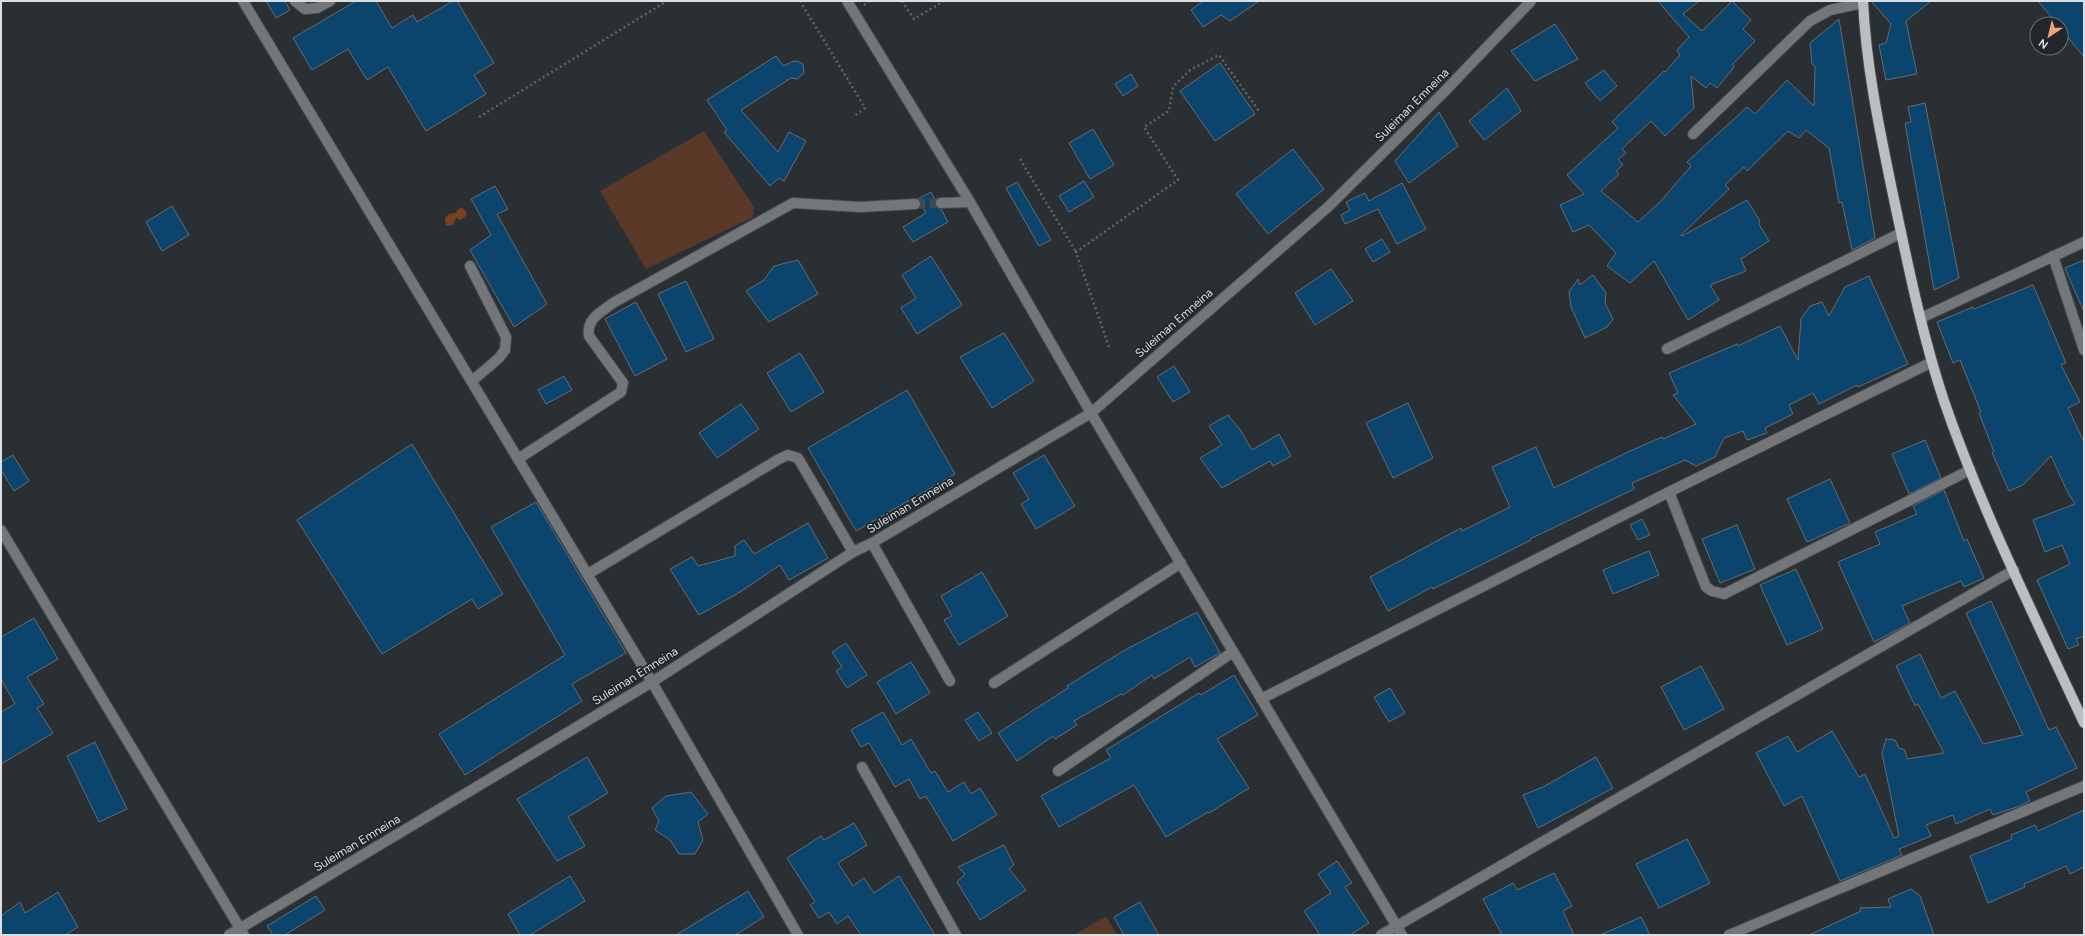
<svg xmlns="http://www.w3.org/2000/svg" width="2085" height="936" font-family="Figtree,sans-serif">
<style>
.green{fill:#5a3928}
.water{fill:#784021}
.building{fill:#0b456e;stroke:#666c71}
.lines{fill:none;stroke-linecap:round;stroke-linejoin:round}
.minor-tunnel{stroke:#45494e;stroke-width:10;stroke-dasharray:10 5;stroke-linecap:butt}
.minor-casing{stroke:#464b50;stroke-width:12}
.major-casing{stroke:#464b50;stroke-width:12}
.path{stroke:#606569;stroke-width:2.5;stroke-dasharray:2 3;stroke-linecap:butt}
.minor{stroke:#747779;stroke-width:10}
.major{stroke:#babfc4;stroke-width:10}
.labels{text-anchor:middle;stroke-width:3.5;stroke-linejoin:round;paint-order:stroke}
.street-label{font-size:12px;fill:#dbdfe2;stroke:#21262a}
</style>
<rect width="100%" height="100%" fill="#2a2f34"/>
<g class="green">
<path d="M704 131 754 207 753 217 646 269 600 191Z"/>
<path d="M1106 916 1117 935H1074Z"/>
</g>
<path class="water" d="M461 207 466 211 467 215 461 220 456 218 453 225 446 226 445 218 449 214 455 213Z"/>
<g class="building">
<path d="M266 1H285L290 10 276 18Z"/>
<path d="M356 1H376L392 28 413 15 417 22 453 1H457L494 63 474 75 486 94 426 131 388 67 367 80 348 49 312 70 293 38Z"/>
<path d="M1203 1H1259L1230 21 1221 15 1203 27 1191 10Z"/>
<path d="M1658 1H1699L1683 14 1702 31 1732 1 1751 20 1743 29 1755 41 1733 64 1734 66 1731 71 1717 88 1710 83 1706 88 1691 76 1694 108 1665 136 1651 121 1622 149 1626 153 1618 159 1623 165 1616 171 1619 174 1601 191 1638 222 1661 201 1691 166 1687 162 1747 107 1755 114 1787 80 1814 106 1815 66 1812 64 1810 43 1839 19 1875 238 1852 250 1842 202 1839 203 1829 148 1806 130 1799 138 1788 131 1747 171 1744 167 1725 185 1729 189 1681 235 1682 236 1747 200 1760 221 1759 224 1769 241 1741 259 1746 271 1710 285 1719 300 1688 320 1654 261 1630 283 1607 266 1616 253 1589 225 1573 232 1560 205 1584 194 1567 175 1618 128 1612 122 1664 71 1665 72 1680 55 1677 50 1689 37Z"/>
<path d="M1871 1H1931L1906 21 1917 74 1886 80 1879 45 1886 43 1891 24Z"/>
<path d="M2038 1H2084V57L2061 29V24H2057Z"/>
<path d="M1555 24 1578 59 1535 81 1511 51Z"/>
<path d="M776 56 783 66 794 61 799 62 803 64 804 73 797 79 791 78 741 110 778 152 789 132 806 141 784 181 779 178 770 186 724 132 727 130 707 100Z"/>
<path d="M1220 63 1255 114 1215 141 1180 91Z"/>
<path d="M1604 70 1617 86 1600 101 1585 83Z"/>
<path d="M1131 74 1138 86 1123 96 1115 84Z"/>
<path d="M1507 88 1521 111 1484 140 1469 121Z"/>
<path d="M1925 103 1959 278 1934 290 1905 123 1911 122 1908 107Z"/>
<path d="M1439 112 1458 146 1409 183 1395 161Z"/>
<path d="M1093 129 1114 165 1090 179 1069 143Z"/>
<path d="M1293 149 1324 189 1268 234 1236 194Z"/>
<path d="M1084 181 1094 197 1069 212 1059 196Z"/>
<path d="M1017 182 1051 240 1039 246 1006 188Z"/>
<path d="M1402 183 1426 229 1397 244 1378 209 1345 224 1341 215 1350 210 1346 202 1365 193 1369 201Z"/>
<path d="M495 186 508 209 497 214 547 304 514 327 470 250 491 235 471 199Z"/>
<path d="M931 192 935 200V206L941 209 948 222 913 242 903 227 926 213 918 199Z"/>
<path d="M172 206 189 235 162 251 146 222Z"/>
<path d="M1382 239 1390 252 1373 262 1365 249Z"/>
<path d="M931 256 962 305 917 334 901 308 916 298 902 275Z"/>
<path d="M798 260 818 294 769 322 746 291 764 280 774 266Z"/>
<path d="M2084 260V312L2065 268Z"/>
<path d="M1331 269 1353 301 1315 325 1295 293Z"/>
<path d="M1593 275 1606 293 1605 303 1613 319 1607 327 1585 338 1571 307 1569 292 1578 279 1580 285Z"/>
<path d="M1869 276 1908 364 1858 387 1857 385 1819 404 1813 393 1789 405 1793 414 1765 428 1767 433 1747 440 1743 431 1724 438 1715 457 1696 466 1685 460 1632 483 1634 489 1530 539 1531 540 1433 589 1432 587 1388 611 1370 577 1461 528 1462 531 1510 507 1492 467 1536 447 1554 488 1630 451 1662 437 1663 439 1696 424 1673 395 1678 393 1669 373 1737 344 1738 346 1780 326 1798 360 1801 319 1810 306 1822 302 1829 316 1845 287Z"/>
<path d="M686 281 714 339 686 352 658 294Z"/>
<path d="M2033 285 2066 363 2061 365 2080 402 2068 408 2084 442V636L2076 639 2079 645 2068 649 2037 580 2070 564 2062 545 2045 552 2033 520 2075 504 2068 493 2051 456 2023 485 2009 491 1992 453 1994 452 1979 413 1981 412 1960 360 1953 363 1937 322 1973 307 1974 309Z"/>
<path d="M636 302 667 359 635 376 605 319Z"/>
<path d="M1004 333 1034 381 992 408 960 357Z"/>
<path d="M800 353 824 392 791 412 767 373Z"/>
<path d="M1174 366 1190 392 1173 402 1157 377Z"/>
<path d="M564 376 572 390 546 404 538 390Z"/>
<path d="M907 390 955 474 856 531 808 448Z"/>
<path d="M1408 403 1433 458 1393 478 1366 423Z"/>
<path d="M741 404 759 429 717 458 699 433Z"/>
<path d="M1228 415 1241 431 1252 450 1279 434 1291 456 1273 466 1270 461 1222 488 1200 458 1222 445 1209 426Z"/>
<path d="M1925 440 1941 478 1909 494 1892 454Z"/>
<path d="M412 444 503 594 478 609 472 599 382 654 297 520Z"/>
<path d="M13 455 29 481 14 491 1 470V462Z"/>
<path d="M1044 455 1075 506 1036 529 1021 504 1029 499 1013 473Z"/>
<path d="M1830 479 1850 523 1807 542 1787 499Z"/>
<path d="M1944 490 1964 541 1967 539 1984 578 1964 587 1961 581 1902 606 1910 623 1874 642 1838 562 1880 544 1875 532 1917 514 1913 506Z"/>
<path d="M536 502 626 653 572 684 582 701 465 775 439 734 565 655 491 527Z"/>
<path d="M1642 519 1650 535 1638 540 1630 525Z"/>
<path d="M808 523 828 558 789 580 780 565 740 592 699 615 670 569 692 557 698 566 735 556V546L744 540 754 554Z"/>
<path d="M1737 525 1755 569 1720 583 1702 539Z"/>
<path d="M1649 551 1659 575 1613 594 1603 570Z"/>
<path d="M1796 569 1823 629 1787 645 1760 585Z"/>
<path d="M982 572 1008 616 959 645 944 620 952 616 941 596Z"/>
<path d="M1991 601 2049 730 2056 727 2077 768 2026 792 2030 801 2017 807 1993 815 1990 809 1956 824 1953 815 1926 825 1931 836 1899 849 1902 855 1840 881 1802 796 1784 806 1756 753 1788 736 1797 752 1832 731 1859 777 1865 774 1894 838 1899 836 1882 753 1886 739 1895 740 1899 748 1905 750 1907 759 1944 753 1918 704 1915 706 1896 666 1920 654 1941 698 1955 691 1983 744 2023 735 1966 613Z"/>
<path d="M1197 612 1220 653 1195 667 1190 657 1154 679 1152 675 1123 695 1121 694 1074 721 1077 725 1055 739 1053 736 1017 761 998 733 1068 688 1067 686 1125 650Z"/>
<path d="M34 618 58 659 27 677 44 704 37 708 53 733 1 764V712L15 704 1 679V637Z"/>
<path d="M846 643 867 675 847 688 836 671 842 667 832 652Z"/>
<path d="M911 662 930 693 896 714 877 682Z"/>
<path d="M1701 666 1724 709 1684 730 1661 687Z"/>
<path d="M1234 675 1258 715 1217 739 1249 788 1209 813 1208 812 1166 837 1134 785 1059 827 1041 796 1111 758 1106 750 1199 693 1201 695Z"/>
<path d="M1390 688 1405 713 1389 722 1374 697Z"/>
<path d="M883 712 902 745 911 739 931 773 935 771 948 792 964 782 971 794 980 788 997 815 953 841 926 796 920 799 909 779 895 787 869 743 861 747 851 730Z"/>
<path d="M978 712 992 733 979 741 965 720Z"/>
<path d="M95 742 127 809 99 822 67 756Z"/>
<path d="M587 757 608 793 568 817 585 846 557 861 517 799Z"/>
<path d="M1596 757 1613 788 1538 828 1523 795 1543 787Z"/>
<path d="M691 792 708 814 698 822 703 840 695 854H679L670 840 655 830 659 821 652 808 666 796Z"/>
<path d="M2084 810V867L2070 874 2066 866 2024 884 2025 887 1988 903 1970 856 2012 839 2011 835 2035 825 2038 831Z"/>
<path d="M854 823 867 845 838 863 853 886 864 878 874 893 899 876 935 935H861L848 916 837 924 829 912 819 918 810 905 815 902 787 858 821 836 824 840Z"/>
<path d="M1687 839 1710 883 1659 908 1636 864Z"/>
<path d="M1004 845 1014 865 1009 869 1026 890 980 920 957 882 965 874 958 867Z"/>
<path d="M1337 861 1352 883 1345 887 1369 923 1350 935H1320L1304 911 1331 893 1318 874Z"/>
<path d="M1554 873 1572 906 1563 911 1574 935H1502L1483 899 1513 883 1517 890Z"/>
<path d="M570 876 585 901 530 935H520L508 914Z"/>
<path d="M1911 889 1920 896 1934 935H1809L1861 911 1860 908 1891 907 1888 899Z"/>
<path d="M748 891 764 917 735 935H676Z"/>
<path d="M58 892 78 927 65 935H1V916L20 902 25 913Z"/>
<path d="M316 896 325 910 285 935H273L267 926Z"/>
<path d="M1140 902 1159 935H1124L1114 917Z"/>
<path d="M1641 917 1650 935H1600Z"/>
</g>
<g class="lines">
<path class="minor-tunnel" d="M915 204 941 203"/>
<defs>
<g id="minor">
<path d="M243 1 652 682 798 935"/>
<path d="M295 1 305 9 317 8 330 1"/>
<path d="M847 1 970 202 1091 413 1402 935"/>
<path d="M1693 134 1810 21 1830 10 1863 3"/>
<path d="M941 203 970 202"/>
<path d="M2053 256 2084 350"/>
<path d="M470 266 506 337 505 350 499 358 472 381"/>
<path d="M1921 318 2084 242"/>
<path d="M1667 349 1901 233"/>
<path d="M518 459 621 392 623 383 589 336C586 319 601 312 613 303L793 203 860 207 915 204"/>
<path d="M1669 492 1706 587 1712 591 1724 594 1970 470"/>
<path d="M1 530 244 935"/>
<path d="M872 543 950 681"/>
<path d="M588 574 779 459 788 455 798 458 853 552"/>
<path d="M994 683 1181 563"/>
<path d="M1261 699 1669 492 1932 362"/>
<path d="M862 767 956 935"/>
<path d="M1058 771 1233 652"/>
<path d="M229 935 652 682 853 552 872 543 1091 413 1328 207 1443 93 1531 1"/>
<path d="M1381 935 2014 570"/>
<path d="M1729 935 2084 786"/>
</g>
<path id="major" d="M1863 1C1866 65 1879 127 1892 190 1907 260 1921 332 1944 401 1982 511 2035 617 2084 723"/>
</defs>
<use href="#minor" class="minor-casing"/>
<use href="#major" class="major-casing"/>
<g class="path">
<path d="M800 1 865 108 853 117"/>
<path d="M902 1 914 19 944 1"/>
<path d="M864 5 870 1"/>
<path d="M479 117 667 1"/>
<path d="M1020 159 1076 252"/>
<path d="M1109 347 1076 252 1178 180 1144 127 1169 111 1173 87 1190 70 1219 55 1259 111"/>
</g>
<use href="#minor" class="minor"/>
<use href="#major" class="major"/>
</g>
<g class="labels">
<g class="street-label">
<text transform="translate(1412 105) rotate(-45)" y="4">Suleiman Emneina</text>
<text transform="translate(1174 323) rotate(-41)" y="4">Suleiman Emneina</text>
<text transform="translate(910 505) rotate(-31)" y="4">Suleiman Emneina</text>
<text transform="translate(635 676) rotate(-32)" y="4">Suleiman Emneina</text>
<text transform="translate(357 843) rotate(-31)" y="4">Suleiman Emneina</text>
</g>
</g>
<rect width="2085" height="936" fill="none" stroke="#dbdfe2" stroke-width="4"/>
<g transform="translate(2049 36) rotate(215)"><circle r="19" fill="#21262a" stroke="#6b7074"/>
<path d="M0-3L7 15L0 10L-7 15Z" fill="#f0a27a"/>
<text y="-6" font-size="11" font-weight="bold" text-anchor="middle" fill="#dbdfe2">N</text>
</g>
</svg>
